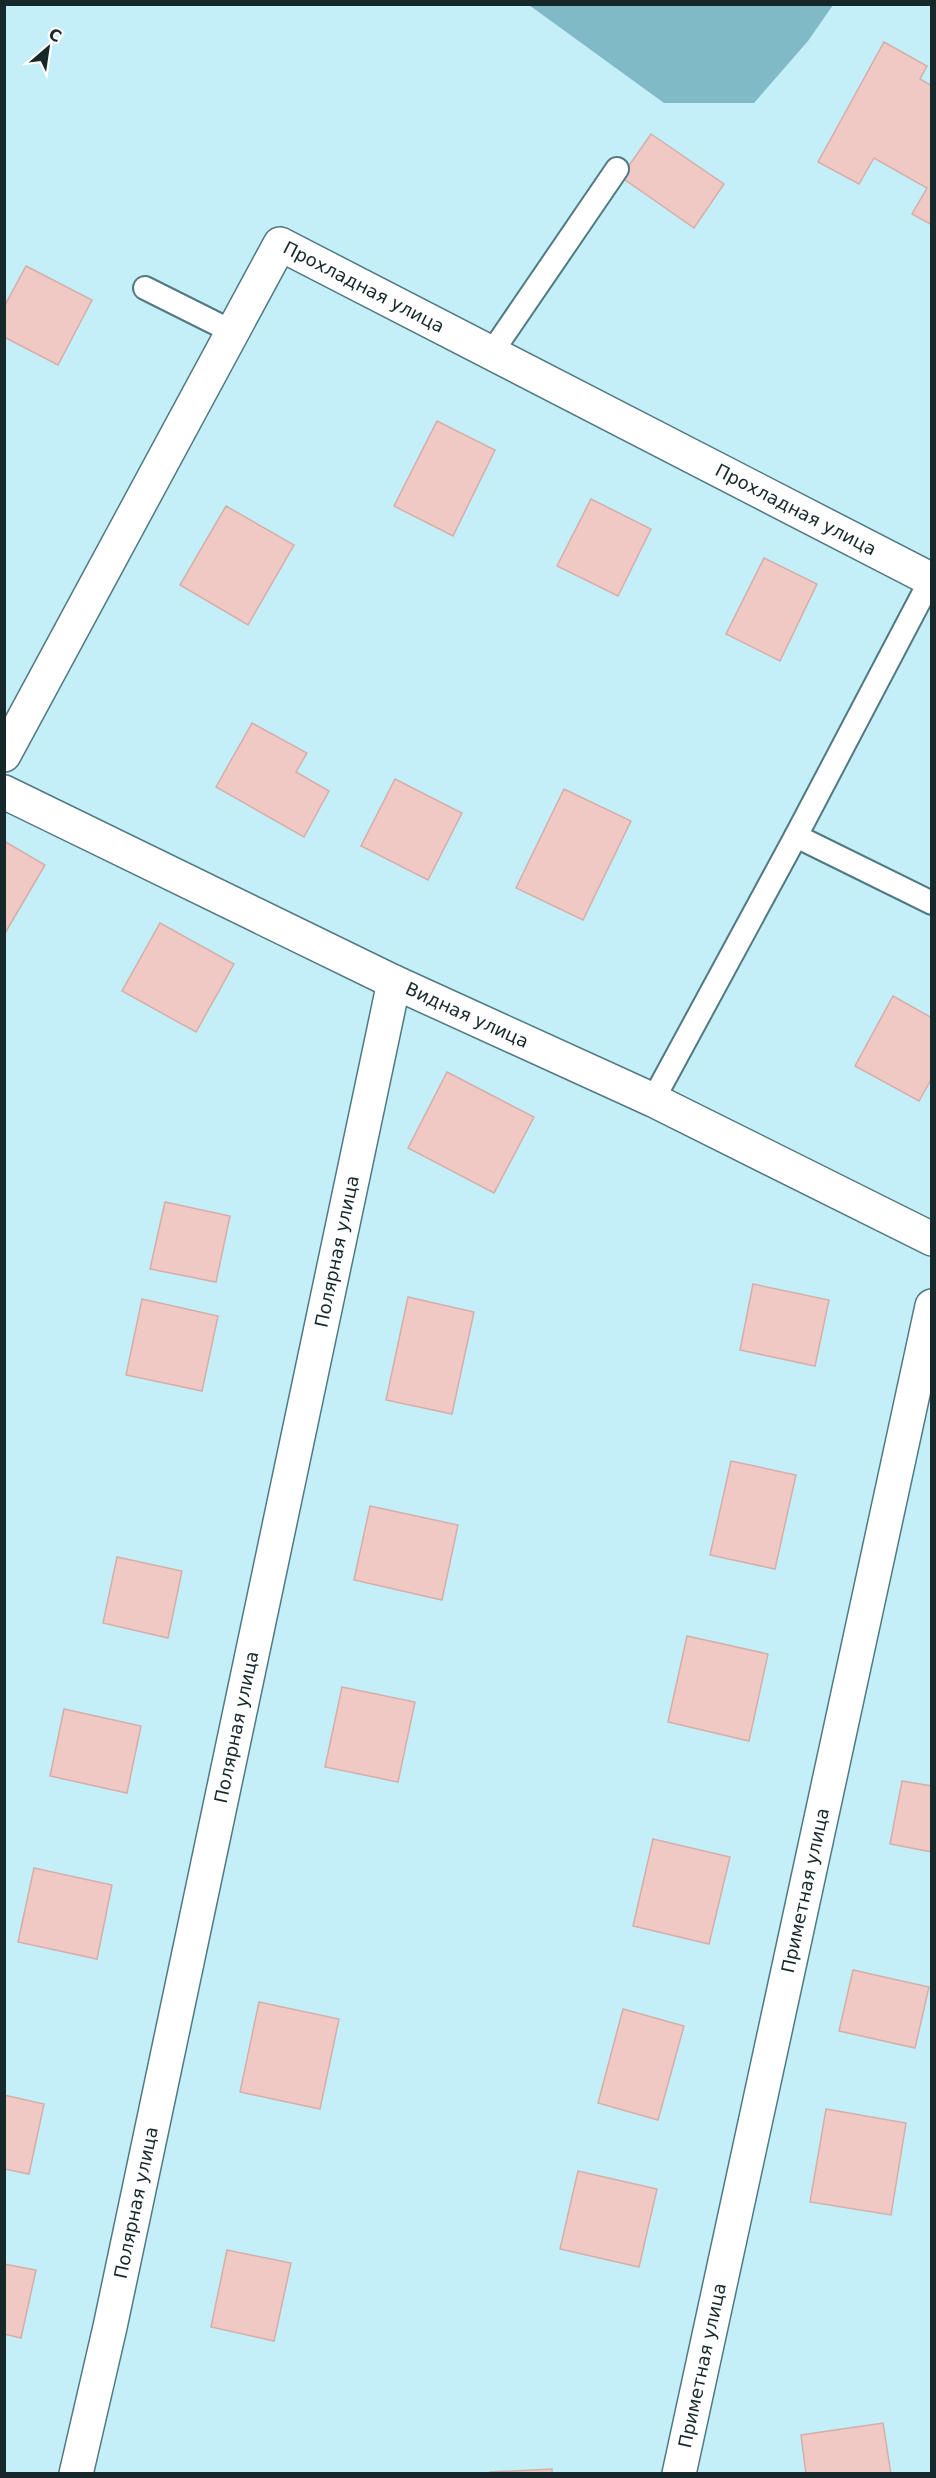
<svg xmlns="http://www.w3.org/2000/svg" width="936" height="2478" font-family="'DejaVu Sans',sans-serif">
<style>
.forest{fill:#7fbac6}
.building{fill:#f0c8c4;stroke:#d5aeaa;stroke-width:1.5}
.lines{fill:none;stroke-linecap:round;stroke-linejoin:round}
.service-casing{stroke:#517981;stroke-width:26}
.minor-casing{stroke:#517981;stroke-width:36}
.service{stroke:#fff;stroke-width:22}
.minor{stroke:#fff;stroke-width:33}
.labels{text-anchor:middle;stroke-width:4.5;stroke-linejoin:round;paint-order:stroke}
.street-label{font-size:18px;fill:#17282b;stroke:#fff}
</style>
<rect width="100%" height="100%" fill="#c4eff9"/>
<path class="forest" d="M529 5H833L808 41 754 103H664Z"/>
<g class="building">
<path d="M884 42 927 66 920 79 932 86V225L912 214 927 188 874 158 859 184 818 162Z"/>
<path d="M651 134 724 184 694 228 621 177Z"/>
<path d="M26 266 92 300 58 365 4 337V307Z"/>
<path d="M437 421 495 450 453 536 394 506Z"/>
<path d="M591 499 651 529 618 596 557 566Z"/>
<path d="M226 506 294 545 248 625 180 585Z"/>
<path d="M764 558 817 584 780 661 726 634Z"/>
<path d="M252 723 307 753 296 772 329 791 304 837 216 787Z"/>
<path d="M395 779 462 813 428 880 361 846Z"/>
<path d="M564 789 631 821 583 920 516 888Z"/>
<path d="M4 841 45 865 4 935Z"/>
<path d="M160 923 234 964 196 1032 122 991Z"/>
<path d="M893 996 932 1018V1078L919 1101 855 1066Z"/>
<path d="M447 1072 534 1117 494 1193 408 1148Z"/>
<path d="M165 1202 230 1216 216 1282 150 1269Z"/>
<path d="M753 1284 829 1300 815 1366 740 1350Z"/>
<path d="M408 1297 474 1312 452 1414 386 1400Z"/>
<path d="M142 1299 218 1316 202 1391 126 1375Z"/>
<path d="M731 1461 796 1475 775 1569 710 1555Z"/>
<path d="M370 1506 458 1525 442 1600 354 1580Z"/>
<path d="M117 1557 182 1571 168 1638 103 1623Z"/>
<path d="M687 1636 768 1654 749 1741 668 1722Z"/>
<path d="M342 1687 415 1702 398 1782 325 1767Z"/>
<path d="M64 1709 141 1726 127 1793 50 1776Z"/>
<path d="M902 1781 932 1786V1852L890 1844Z"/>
<path d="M653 1839 730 1857 709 1944 633 1926Z"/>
<path d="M34 1868 112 1885 97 1959 18 1942Z"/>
<path d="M853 1970 929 1987 915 2048 839 2031Z"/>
<path d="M259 2002 339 2019 320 2109 240 2092Z"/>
<path d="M623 2009 684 2026 658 2120 598 2103Z"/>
<path d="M4 2095 44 2104 29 2174 4 2169Z"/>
<path d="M826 2109 906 2123 891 2215 810 2202Z"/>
<path d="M578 2171 657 2189 639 2267 560 2249Z"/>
<path d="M227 2250 291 2263 274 2341 211 2327Z"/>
<path d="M4 2264 36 2270 21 2338 4 2334Z"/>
<path d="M883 2423 891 2474H806L801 2435Z"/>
<path d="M552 2469V2474H490V2472Z"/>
</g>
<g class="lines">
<defs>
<g id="service">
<path d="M145 288 233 332"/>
<path d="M492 352 617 169"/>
<path d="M796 836 932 903"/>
<path d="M653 1100 796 836 931 579"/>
</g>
<g id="minor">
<path id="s1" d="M4 755 280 244 932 580"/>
<path id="s2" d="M4 792 394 982 653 1100 932 1239"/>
<path id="s3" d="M76 2474 110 2327 394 982"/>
<path id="s4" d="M679 2474 932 1306"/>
</g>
</defs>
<use href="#service" class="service-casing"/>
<use href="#minor" class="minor-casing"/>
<use href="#service" class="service"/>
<use href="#minor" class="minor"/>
</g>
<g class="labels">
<g class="street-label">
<text dy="6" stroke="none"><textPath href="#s1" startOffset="675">Прохладная улица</textPath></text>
<text dy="6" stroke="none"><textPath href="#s1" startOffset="1161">Прохладная улица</textPath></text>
<text dy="6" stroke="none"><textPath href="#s2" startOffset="514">Видная улица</textPath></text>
<text dy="6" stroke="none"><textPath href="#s3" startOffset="1250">Полярная улица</textPath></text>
<text dy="6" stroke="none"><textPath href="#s3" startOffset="764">Полярная улица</textPath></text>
<text dy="6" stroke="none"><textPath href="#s4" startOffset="597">Приметная улица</textPath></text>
<text dy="6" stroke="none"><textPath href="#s3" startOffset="278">Полярная улица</textPath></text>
<text dy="6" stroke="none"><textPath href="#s4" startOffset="111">Приметная улица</textPath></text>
</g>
</g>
<rect width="936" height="2478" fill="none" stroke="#17282b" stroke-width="12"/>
<g transform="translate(48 48) rotate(29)" stroke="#ffffff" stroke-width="4.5" paint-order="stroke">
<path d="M0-4.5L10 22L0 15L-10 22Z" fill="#17282b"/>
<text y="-9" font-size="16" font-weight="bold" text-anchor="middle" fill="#17282b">С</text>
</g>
</svg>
